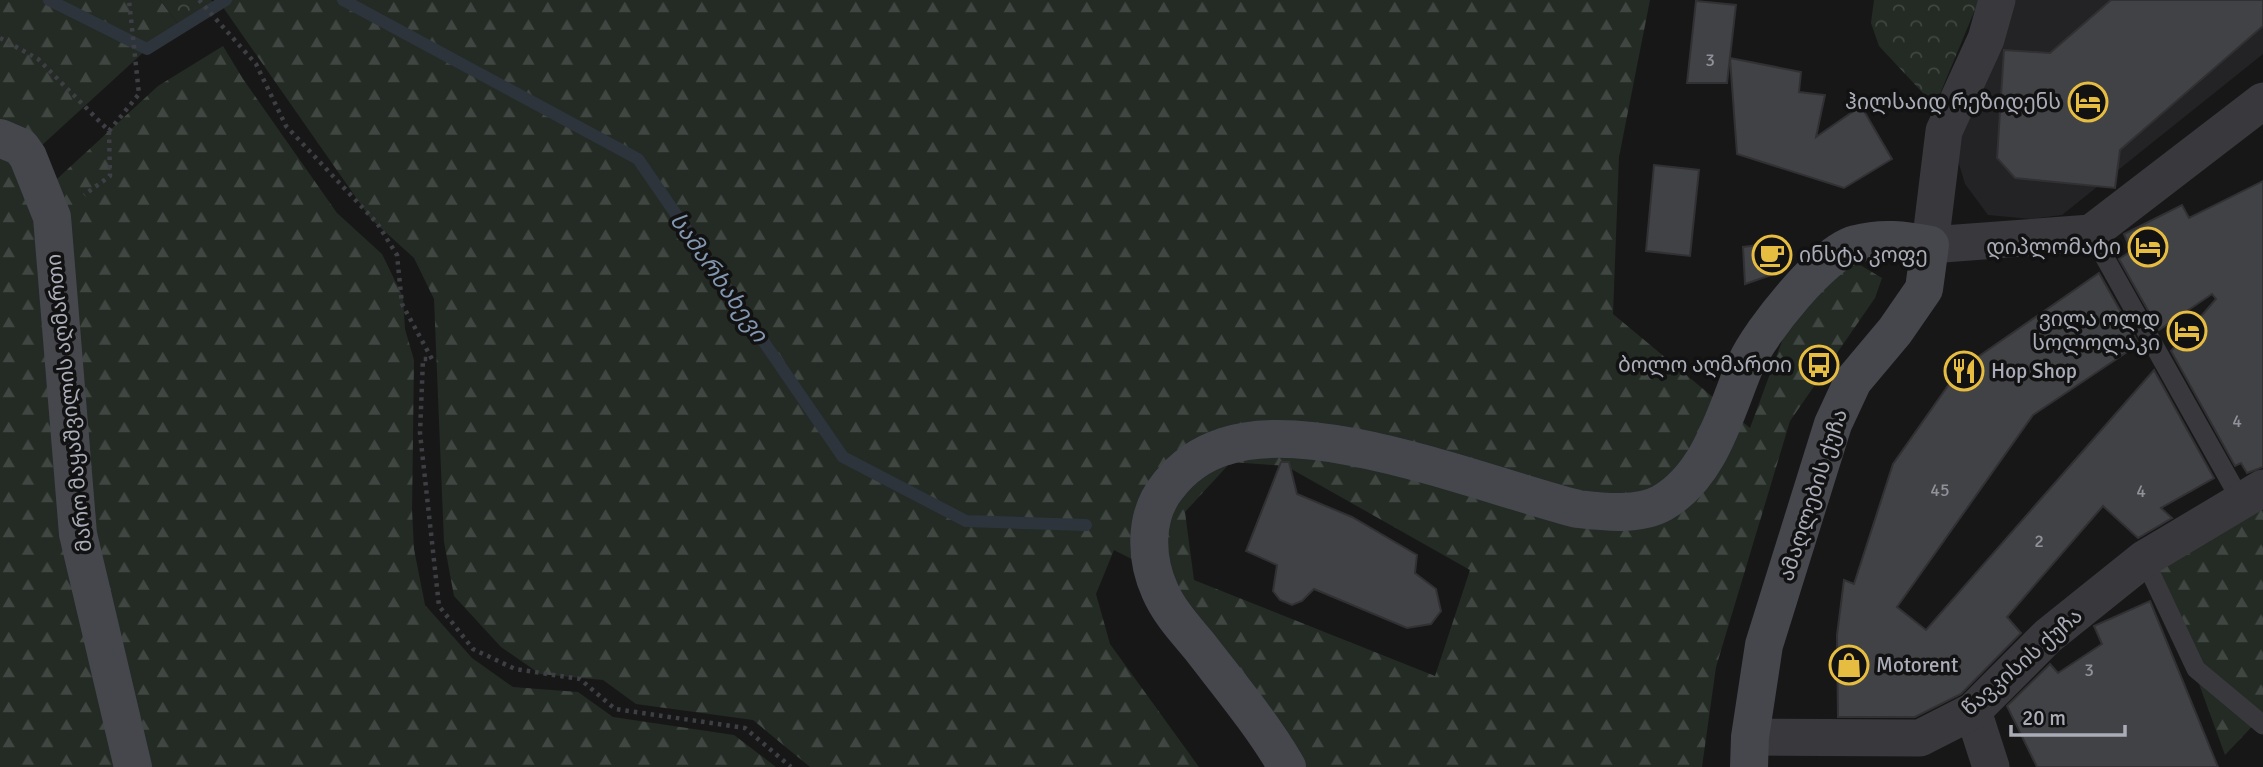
<svg xmlns="http://www.w3.org/2000/svg" width="2263" height="767" font-family="Signika,'Noto Sans Georgian',sans-serif">
<style>
.built{fill:#232325}
.forest{fill:url(#forest-firs);fill-rule:evenodd}
.park{fill:url(#park-crowns)}
.lines{fill:none;stroke-linecap:round;stroke-linejoin:round}
.stream{stroke:#2e343c;stroke-width:12}
.building{fill:#414245;stroke:#313134;stroke-width:2}
.path{stroke:#3e3f44;stroke-width:4.5;stroke-dasharray:3.5 5;stroke-linecap:butt}
.lane{stroke:#38383d;stroke-width:19}
.street{stroke:#38383d;stroke-width:37}
.secondary{stroke:#46474d;stroke-width:38}
.labels{text-anchor:middle;stroke-width:7;stroke-linejoin:round;paint-order:stroke}
.number-label{font-size:18px;fill:#90929b}
.poi-label{font-size:21px;fill:#aaadb8;stroke:#121213;text-anchor:end}
.street-label{font-size:21px;fill:#aaadb8;stroke:#121213}
.water-label{font-size:23px;font-style:italic;fill:#8397b0;stroke:#121213}
</style>
<defs>
<pattern id="forest-firs" width="22" height="20" patternUnits="userSpaceOnUse" patternTransform="scale(1.75)"><rect width="22" height="20" fill="#232b24"/><path d="M5 1l3.5 6h-7zM16 11l3.5 6h-7z" fill="#404742"/></pattern>
<pattern id="park-crowns" width="20" height="18" patternUnits="userSpaceOnUse" patternTransform="scale(1.75)"><rect width="20" height="18" fill="#232b24"/><path d="M2 6a3 3 0 1 1 6 0M12 15a3 3 0 1 1 6 0" fill="none" stroke="#404742"/></pattern>
</defs>
<rect width="100%" height="100%" fill="#171718"/>
<path class="built" d="M2006 0H2263V54L2062 215 2031 219 1988 215 1965 184 1957 157 1964 109Z"/>
<g class="forest">
<path d="M0 0H160L181 28 147 49 29 157 56 291 133 767H0Z"/>
<path d="M218 0H1650L1619 157 1613 314 1750 428 1789 322 1830 274 1855 262 1882 278 1875 298 1790 421 1716 667 1702 767H1287L1153 570 1114 550 1096 594 1110 644 1199 767H810L753 720 636 704 603 680 540 674 501 647 454 596 444 542 434 299 414 258 371 219ZM1231 462 1286 466 1470 570 1435 676 1194 580 1185 512Z"/>
<path d="M223 46 243 79 337 213 382 254 403 297 405 329 414 360 412 510 414 549 425 605 472 658 513 687 578 692 613 717 734 735 776 767H144L93 552 45 190 158 86Z"/>
<path d="M2263 508V715L2225 755 2156 566Z"/>
</g>
<g class="park">
<path d="M160 0H211L215 5 181 28Z"/>
<path d="M1874 0H1979L1935 106 1879 46 1871 23Z"/>
</g>
<g class="lines">
<g class="stream">
<path d="M49 0 147 49 226 0"/>
<path d="M343 0 638 159 843 457 966 521 1086 525"/>
</g>
</g>
<g class="building">
<path d="M2111 0H2263V26L2120 150 2115 188 2015 178 1997 158 2004 50 2050 53Z"/>
<path d="M1696 1 1736 5 1727 83H1687Z"/>
<path d="M1730 58 1801 72 1799 92 1825 95 1816 137 1861 106 1892 159 1844 188 1737 154Z"/>
<path d="M1654 165 1699 170 1690 256 1646 251Z"/>
<path d="M2263 181V467L2247 473 2241 463 2235 466 2171 351 2216 299 2212 294 2159 330 2119 259 2131 251 2124 234 2182 205 2189 218Z"/>
<path d="M1785 242 1774 274 1745 284 1743 247Z"/>
<path d="M2099 273 2139 344 2033 415 1897 607 1926 630 2154 370 2214 478 2161 508 2172 518 2138 538 2103 506 2007 617 2021 633 1961 694 1915 717H1838L1837 635 1844 580 1854 584 1893 464 1959 370Z"/>
<path d="M1281 462H1289L1297 494 1352 517 1417 555 1415 573 1436 589 1441 611 1431 624 1407 628 1314 589 1302 601 1292 605 1280 600 1273 591 1277 565 1246 551Z"/>
<path d="M2150 601 2218 767H2037L2007 706 2050 664 2058 673 2102 644 2094 626Z"/>
</g>
<g class="lines">
<g class="path">
<path d="M199 0 256 64 286 126 377 223 397 255 402 304 432 359H423L420 433 439 606 473 649 515 669 580 679 615 709 745 728 791 767"/>
<path d="M0 38 38 59 109 131 110 176 84 195"/>
<path d="M109 131 139 94 129 0"/>
</g>
<g class="lane">
<path d="M2091 233 2240 499"/>
<path d="M2144 559 2196 669 2263 725"/>
</g>
<g class="street">
<path d="M1997 0 1986 39 1944 131 1930 245 2091 233 2263 101"/>
<path d="M1973 711 1991 767"/>
<path d="M1750 737 1920 738 1973 711 2048 636 2144 559 2263 488"/>
</g>
<g class="secondary">
<path d="M0 138 21 147 28 157 52 217 78 534 133 767"/>
<path d="M1287 767C1262 724 1230 686 1200 647 1186 630 1169 612 1160 591 1145 558 1144 515 1168 486 1182 468 1201 454 1223 447 1312 415 1486 486 1578 509 1604 512 1639 516 1662 503 1711 475 1726 410 1746 363 1760 332 1823 252 1856 244 1882 237 1905 240 1930 245L1924 289 1895 331 1853 381 1833 424 1764 645 1750 737 1749 767"/>
</g>
</g>
<defs>
<symbol id="hotel-ring" viewBox="-11 -11 22 22"><circle r="9.5" fill="#121213" stroke="#e6bc41" stroke-width="1.5"/><path d="M-6-4.5h1.5V1H6V5H4.5V3h-9V5H-6ZM-4 0a1.8 1.8 0 1 1 3.6 0ZM.5 0V-2.5h3Q6-2.5 6 0Z" fill="#e6bc41"/></symbol>
<symbol id="cafe-ring" viewBox="-11 -11 22 22"><circle r="9.5" fill="#121213" stroke="#e6bc41" stroke-width="1.5"/><path d="M-5.5-4.5H6V0H3Q3 3.5 0 3.5H-2.5Q-5.5 3.5-5.5 0ZM3-3.2v2h1.7v-2ZM-6 4.5H4V6H-6Z" fill="#e6bc41"/></symbol>
<symbol id="bus-ring" viewBox="-11 -11 22 22"><circle r="9.5" fill="#121213" stroke="#e6bc41" stroke-width="1.5"/><path d="M-5-6H5V4H4V6H2V4H-2V6H-4V4H-5ZM-3.5-4V0h7V-4ZM-3.5 1.2v1.5H-2V1.2ZM2 1.2v1.5H3.5V1.2Z" fill="#e6bc41"/></symbol>
<symbol id="restaurant-ring" viewBox="-11 -11 22 22"><circle r="9.5" fill="#121213" stroke="#e6bc41" stroke-width="1.5"/><path d="M-5-6h1v4h1v-4h1v4h1v-4h1v5L-1.5 .5V6h-2V.5L-5-1ZM5-6V6H3V1.5H1.5Q1.5-4 5-6Z" fill="#e6bc41"/></symbol>
<symbol id="shop-ring" viewBox="-11 -11 22 22"><circle r="9.5" fill="#121213" stroke="#e6bc41" stroke-width="1.5"/><path d="M-5-2.5h2.3a2.7 3.5 0 0 1 5.4 0H5L5.5 6h-11ZM-1.5-2.5h3a1.5 2.3 0 0 0-3 0Z" fill="#e6bc41"/></symbol>
</defs>
<g fill-rule="evenodd">
<use href="#hotel-ring" x="2066" y="80" width="44" height="44"/>
<use href="#hotel-ring" x="2126" y="225" width="44" height="44"/>
<use href="#cafe-ring" x="1750" y="233" width="44" height="44"/>
<use href="#hotel-ring" x="2165" y="309" width="44" height="44"/>
<use href="#bus-ring" x="1797" y="343" width="44" height="44"/>
<use href="#restaurant-ring" x="1942" y="349" width="44" height="44"/>
<use href="#shop-ring" x="1827" y="643" width="44" height="44"/>
</g>
<g class="labels">
<g class="number-label">
<text x="1710" y="66">3</text>
<text x="2237" y="427">4</text>
<text x="1940" y="496">45</text>
<text x="2141" y="497">4</text>
<text x="2039" y="547">2</text>
<text x="2089" y="676">3</text>
</g>
<g class="poi-label">
<text x="2061" y="109">ჰილსაიდ რეზიდენს</text>
<text x="2121" y="254">დიპლომატი</text>
<text x="1799" y="262" text-anchor="start">ინსტა კოფე</text>
<text x="2160" y="326">ვილა ოლდ<tspan x="2160" dy="24">სოლოლაკი</tspan></text>
<text x="1792" y="372">ბოლო აღმართი</text>
<text x="1991" y="378" text-anchor="start">Hop Shop</text>
<text x="1876" y="672" text-anchor="start">Motorent</text>
</g>
<g class="street-label">
<text transform="translate(69 403) rotate(-96)" y="7">მარო მაყაშვილის აღმართი</text>
<text transform="translate(1813 495) rotate(-72)" y="7">ამაღლების ქუჩა</text>
<text transform="translate(2022 662) rotate(-41)" y="7">წავკისის ქუჩა</text>
</g>
<g class="water-label">
<text transform="translate(719 277) rotate(55)" y="8">სამარხახევი</text>
</g>
</g>
<path d="M2011 725v10h114v-10" fill="none" stroke="#aaadb8" stroke-width="3.5"/>
<text x="2022" y="725" font-size="21" fill="#aaadb8" stroke="#121213" stroke-width="5" paint-order="stroke">20 m</text>
</svg>
